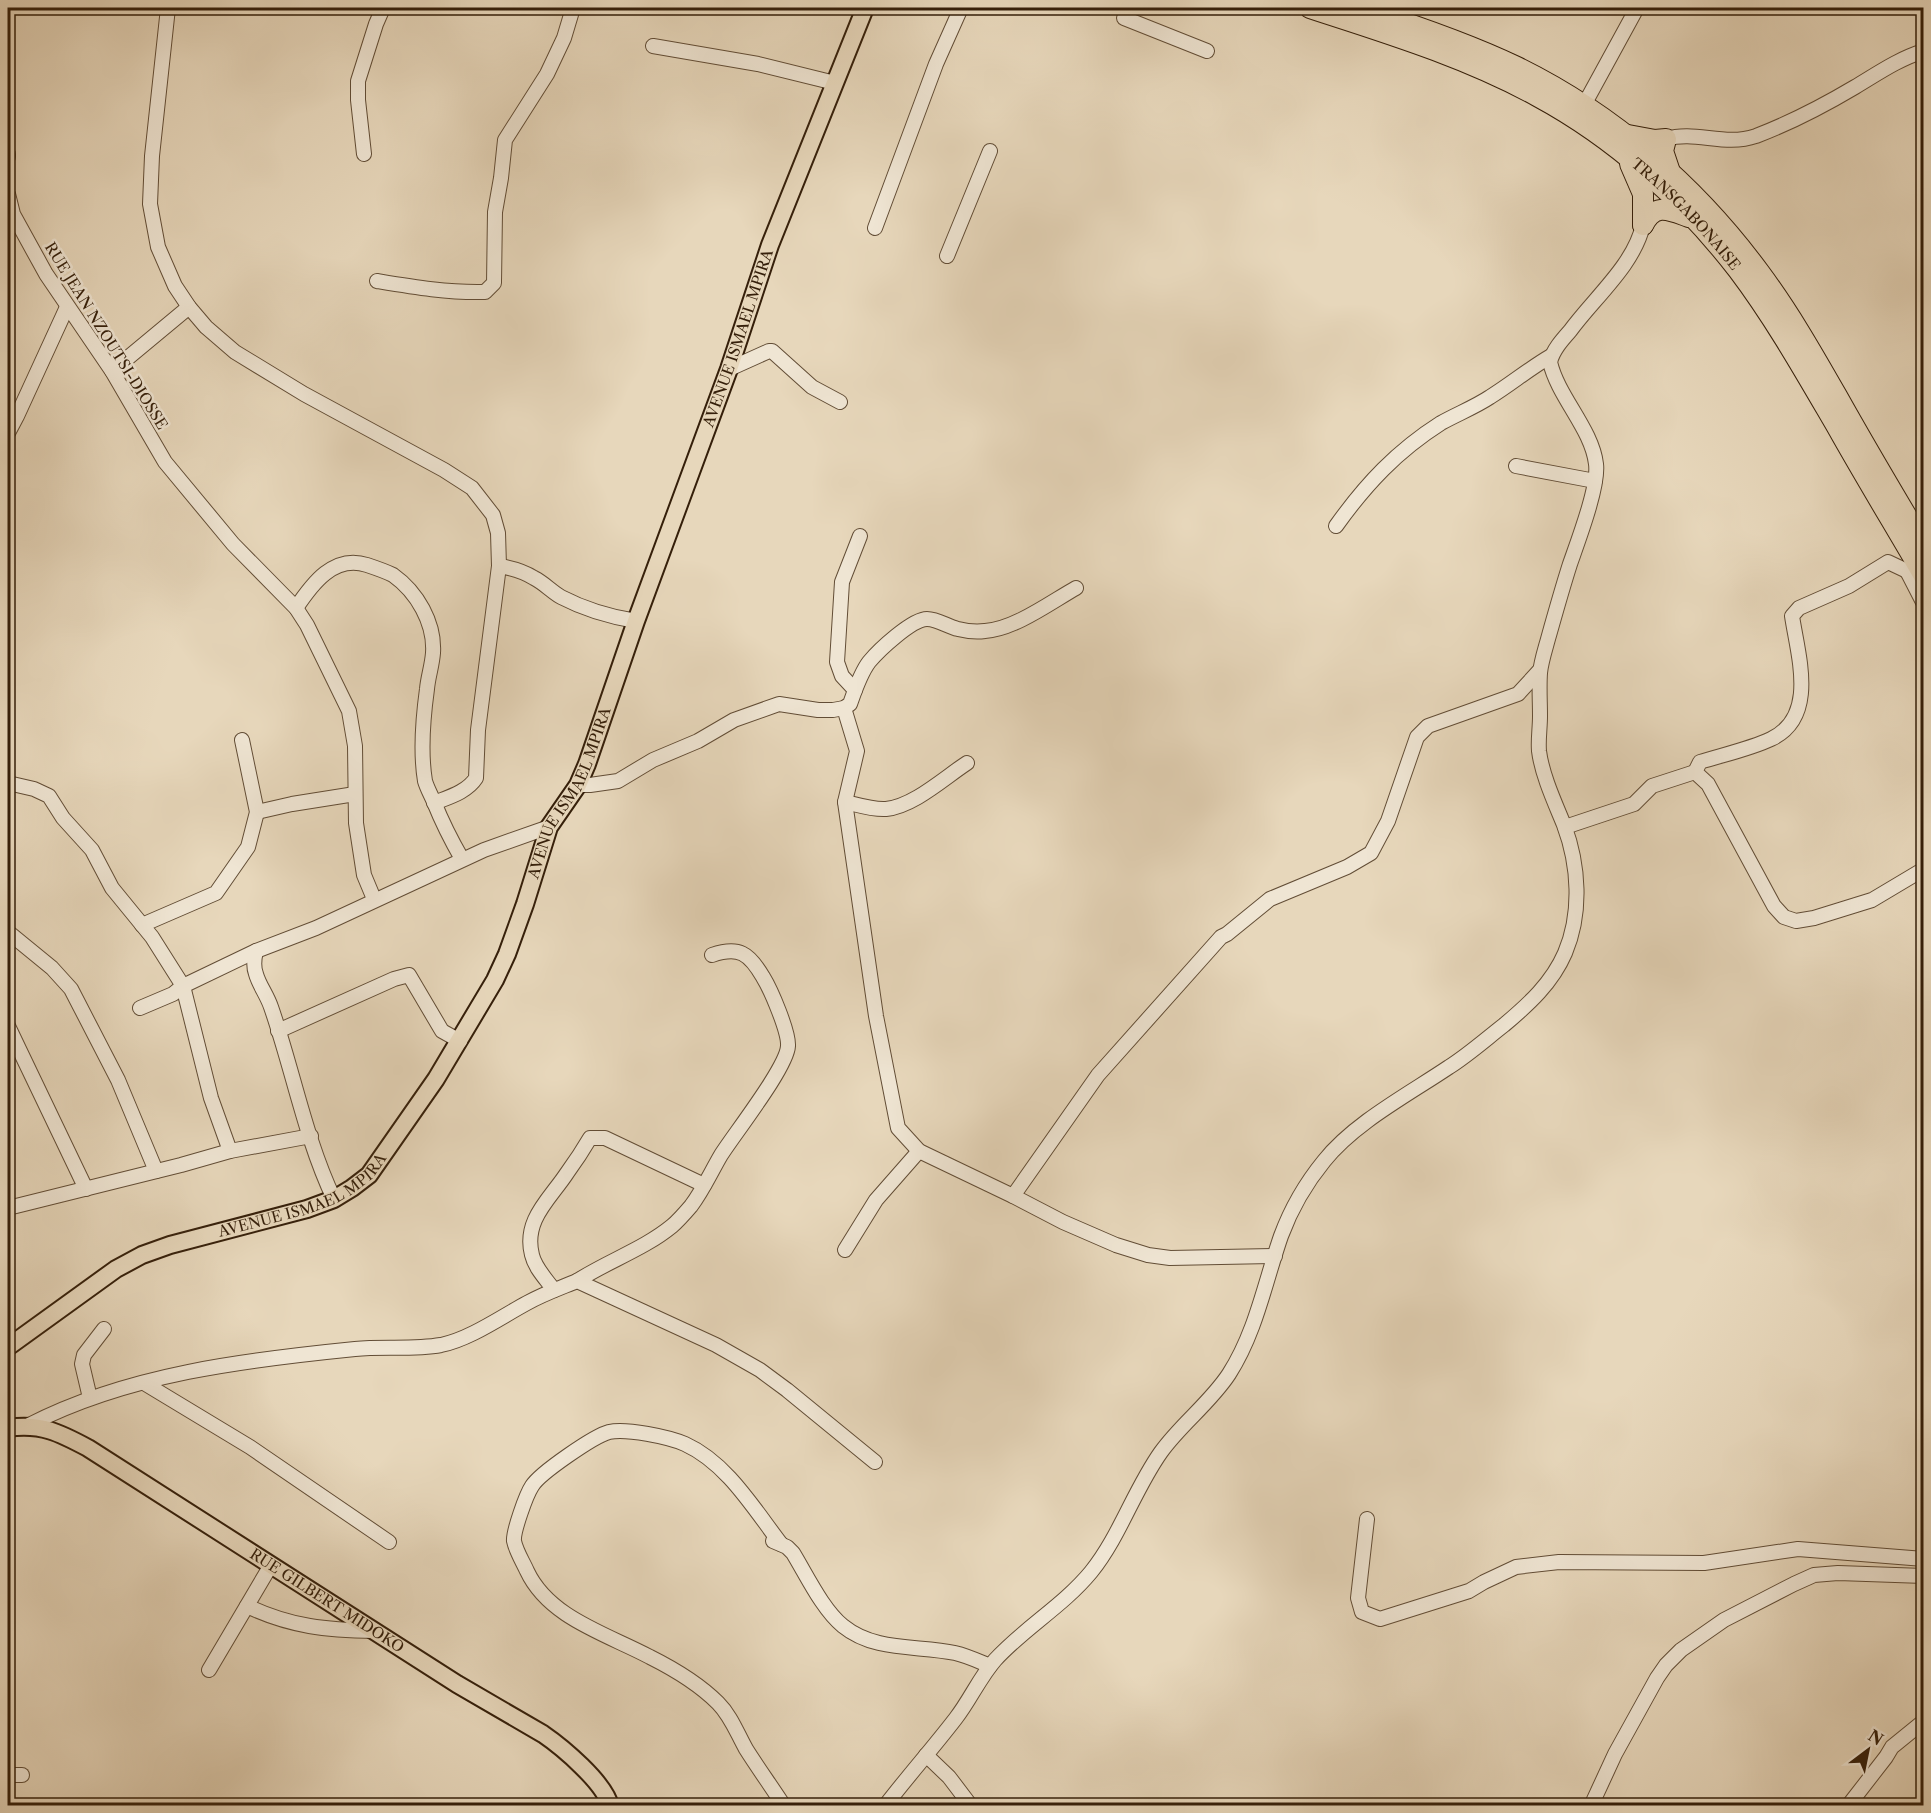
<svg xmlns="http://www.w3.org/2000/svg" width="1931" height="1813" font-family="'Libre Caslon Text',serif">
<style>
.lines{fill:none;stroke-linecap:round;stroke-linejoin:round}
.minor-casing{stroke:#624d36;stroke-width:16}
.major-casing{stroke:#351f0a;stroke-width:20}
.highway-casing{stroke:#351f0a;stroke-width:22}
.minor{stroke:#efe5d3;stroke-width:14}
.major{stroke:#e7d7bb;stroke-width:16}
.highway{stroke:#e7d7bb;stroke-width:20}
.labels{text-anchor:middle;stroke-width:5;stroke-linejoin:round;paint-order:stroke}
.street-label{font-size:15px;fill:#351f0a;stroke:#efe5d3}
</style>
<rect width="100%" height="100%" fill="#e7d7bb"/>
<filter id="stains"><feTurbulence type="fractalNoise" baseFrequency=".00333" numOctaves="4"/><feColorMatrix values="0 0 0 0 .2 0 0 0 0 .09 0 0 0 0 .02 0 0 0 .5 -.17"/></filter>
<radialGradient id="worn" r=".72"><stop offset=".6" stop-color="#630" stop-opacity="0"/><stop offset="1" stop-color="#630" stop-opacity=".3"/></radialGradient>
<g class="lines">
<defs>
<g id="minor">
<path d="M168 8 152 156 150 204 158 247 175 286 189 307 206 327 235 352 304 394 444 470 472 488 493 515 498 533 499 566 478 730 476 778C467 792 449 797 434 803"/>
<path d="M1124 18 1207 51"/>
<path d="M653 46 758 64 835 83"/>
<path d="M1584 105 1637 8"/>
<path d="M1666 139C1696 130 1724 147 1756 136 1790 123 1823 106 1855 87 1877 74 1898 59 1924 51"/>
<path d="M8 154V157"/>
<path d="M364 154 358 100V81L376 24 383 8"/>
<path d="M8 194 13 214 46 274 112 371 165 462 233 544 296 608 307 625 349 711 355 746 356 823 364 875 374 899"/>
<path d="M875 228 936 64 961 8"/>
<path d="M947 256 990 151"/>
<path d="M377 281C413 287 448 293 485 292L494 283 495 212 501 178 505 140 547 74 564 38 573 8"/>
<path d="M729 369 769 351H772L812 387 840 402"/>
<path d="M112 371 189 307"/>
<path d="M8 433 17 416 67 307"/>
<path d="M1516 466 1595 481"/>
<path d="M1336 526C1366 484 1397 451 1441 423 1457 414 1475 407 1490 397 1511 384 1530 368 1551 356"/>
<path d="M499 566C512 568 523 571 534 578 544 583 551 591 561 597 584 609 611 617 636 621"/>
<path d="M1907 571 1924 604"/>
<path d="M1923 575 1907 571 1888 562 1849 586 1799 608 1792 616C1798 656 1818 717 1771 739 1750 749 1722 755 1700 762L1695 772 1708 784 1774 906 1784 917 1796 921 1814 918 1872 900 1924 869"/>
<path d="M296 608C312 584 334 554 367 565 376 568 385 571 393 575 417 592 435 623 433 653 432 666 428 677 427 689 423 718 420 751 425 781 427 788 431 795 434 802 442 822 451 840 462 859"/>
<path d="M855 690 842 676 837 662 842 582 860 536"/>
<path d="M844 708 857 751 845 802 876 1016 898 1128 919 1151 1013 1196 1098 1075 1221 937 1227 934 1270 899 1347 867 1371 853 1388 821 1417 737 1428 726 1518 694 1540 670"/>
<path d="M8 783 34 789 49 796 63 818 92 850 112 888 152 937 183 986 256 951 316 928 484 850 549 827"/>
<path d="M578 785H590L618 781 653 760 698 741 734 720 779 704 818 710H833L844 708 850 704C855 690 860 674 869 662 879 650 912 619 927 619 938 619 948 627 958 629 966 631 977 632 985 631 1015 629 1051 602 1076 588"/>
<path d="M845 802C858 805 873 810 886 809 914 806 944 778 967 763"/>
<path d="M257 812 292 804 355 794"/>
<path d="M1565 827 1634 804 1652 786 1695 772"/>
<path d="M142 925 216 893 248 847 257 812 242 740"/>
<path d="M8 932 52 968 71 989 118 1080 156 1171"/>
<path d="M256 951C254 959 253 966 256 974 259 985 267 995 271 1007 293 1070 305 1138 334 1199"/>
<path d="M140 1008 173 994 183 986 211 1098 230 1151"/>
<path d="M8 1026 86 1189"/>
<path d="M278 1031 394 979 409 975 442 1031 460 1041"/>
<path d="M1013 1196 1063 1222 1116 1245 1148 1255 1170 1258 1275 1256"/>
<path d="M8 1208 181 1165 230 1151 311 1136"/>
<path d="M845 1250 876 1200 919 1151"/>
<path d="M577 1281C608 1261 644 1249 672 1226 678 1221 685 1213 691 1206 703 1190 711 1172 721 1155 735 1133 787 1067 788 1046 789 1032 771 990 763 977 749 953 739 946 712 955"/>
<path d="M554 1290C546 1279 535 1268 532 1255 523 1220 550 1199 567 1173 575 1162 583 1150 590 1138H605L704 1185"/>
<path d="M144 1383 250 1447 389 1542"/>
<path d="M90 1398 82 1364 84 1355 104 1329"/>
<path d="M29 1425C128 1374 245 1360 355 1349 383 1346 413 1350 441 1345 470 1339 501 1317 527 1303 543 1294 560 1288 577 1281L716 1345 760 1370 787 1390 875 1462"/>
<path d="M1367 1519 1358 1598 1362 1612 1380 1619 1469 1591 1484 1582 1516 1567 1559 1562 1704 1563 1798 1549 1924 1559"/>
<path d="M773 1541 787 1547 793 1553C807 1576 823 1610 843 1626 875 1652 918 1645 955 1653 968 1656 978 1661 990 1666"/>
<path d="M781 1544C754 1509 727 1463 685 1444 669 1437 626 1428 609 1432 594 1436 540 1473 532 1486 526 1495 513 1532 514 1541 516 1551 523 1562 527 1571 549 1618 607 1634 650 1657 674 1669 699 1684 718 1703 731 1716 737 1733 746 1749 758 1768 771 1786 784 1806"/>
<path d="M247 1606C291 1627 327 1630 375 1631"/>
<path d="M209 1670 271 1565"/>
<path d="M926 1755 949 1777 971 1806"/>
<path d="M8 1775H22"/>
<path d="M885 1806C908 1776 933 1748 956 1718 970 1700 980 1677 995 1660 1024 1628 1063 1606 1091 1572 1120 1536 1134 1490 1161 1452 1181 1424 1210 1403 1229 1374 1256 1332 1265 1282 1281 1236 1291 1209 1306 1183 1324 1161 1354 1123 1409 1094 1449 1067 1468 1055 1486 1039 1504 1025 1529 1004 1552 983 1565 953 1582 913 1579 865 1564 825 1555 803 1542 775 1539 751 1538 740 1540 728 1540 716 1540 702 1539 687 1540 673 1541 662 1545 650 1548 639 1555 614 1562 589 1570 564 1578 541 1599 486 1596 464 1592 429 1558 397 1550 362 1553 350 1562 340 1570 331 1594 298 1634 265 1643 225"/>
<path d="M1591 1806 1615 1754 1657 1678 1666 1665 1681 1650 1724 1620 1794 1584 1814 1575 1838 1573 1924 1576"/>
<path d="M1848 1806 1886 1757 1892 1747 1924 1721"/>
</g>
<g id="major">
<path id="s1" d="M8 1347 116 1269 142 1255 170 1245 307 1209 334 1199 352 1188 369 1175 436 1079 495 980 507 954 525 904 549 827 578 785 587 764 636 621 729 369 770 245 865 8"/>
<path id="s2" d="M8 1428C41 1423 60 1433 88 1448L457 1684 543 1734C562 1747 605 1783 610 1806"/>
</g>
<g id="highway">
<path id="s3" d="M1310 8C1387 33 1466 57 1537 96 1615 138 1684 200 1738 270 1775 319 1806 374 1837 427 1865 477 1895 526 1924 576"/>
<path d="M1361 8C1414 25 1467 43 1517 67 1613 114 1697 187 1760 273 1789 312 1813 354 1837 396 1865 446 1894 495 1924 545"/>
<path d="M1628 135 1655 140 1666 139 1663 151 1670 172"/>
<path d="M1630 164 1643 194V225"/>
<path d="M1643 225C1655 202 1669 210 1689 217"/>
</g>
</defs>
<use href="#minor" class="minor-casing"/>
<use href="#major" class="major-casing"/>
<use href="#highway" class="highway-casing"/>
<use href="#minor" class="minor"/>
<use href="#major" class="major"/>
<use href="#highway" class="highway"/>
</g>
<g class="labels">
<g class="street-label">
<text dy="5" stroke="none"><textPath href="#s3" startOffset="435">TRANSGABONAISE</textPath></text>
<text transform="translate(106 336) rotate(58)" y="5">RUE JEAN NZOUTSI-DIOSSE</text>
<text dy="5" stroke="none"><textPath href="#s1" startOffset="1326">AVENUE ISMAEL MPIRA</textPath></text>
<text dy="5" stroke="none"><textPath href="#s1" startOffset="840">AVENUE ISMAEL MPIRA</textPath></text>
<text dy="5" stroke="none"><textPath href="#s1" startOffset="336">AVENUE ISMAEL MPIRA</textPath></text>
<text dy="5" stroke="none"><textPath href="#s2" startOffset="368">RUE GILBERT MIDOKO</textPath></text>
</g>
</g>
<rect width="1931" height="1813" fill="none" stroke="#e7d7bb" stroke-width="30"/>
<rect x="9" y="9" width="1913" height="1795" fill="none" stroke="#351f0a" stroke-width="3"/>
<rect x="15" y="15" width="1901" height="1783" fill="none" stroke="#351f0a" stroke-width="1.5"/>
<g transform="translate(1868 1750) rotate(32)" stroke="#efe5d3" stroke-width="4.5" paint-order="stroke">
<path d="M0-4.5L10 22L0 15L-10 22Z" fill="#351f0a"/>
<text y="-9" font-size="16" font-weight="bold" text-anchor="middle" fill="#351f0a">N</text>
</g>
<rect width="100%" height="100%" filter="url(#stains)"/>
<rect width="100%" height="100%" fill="url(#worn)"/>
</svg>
